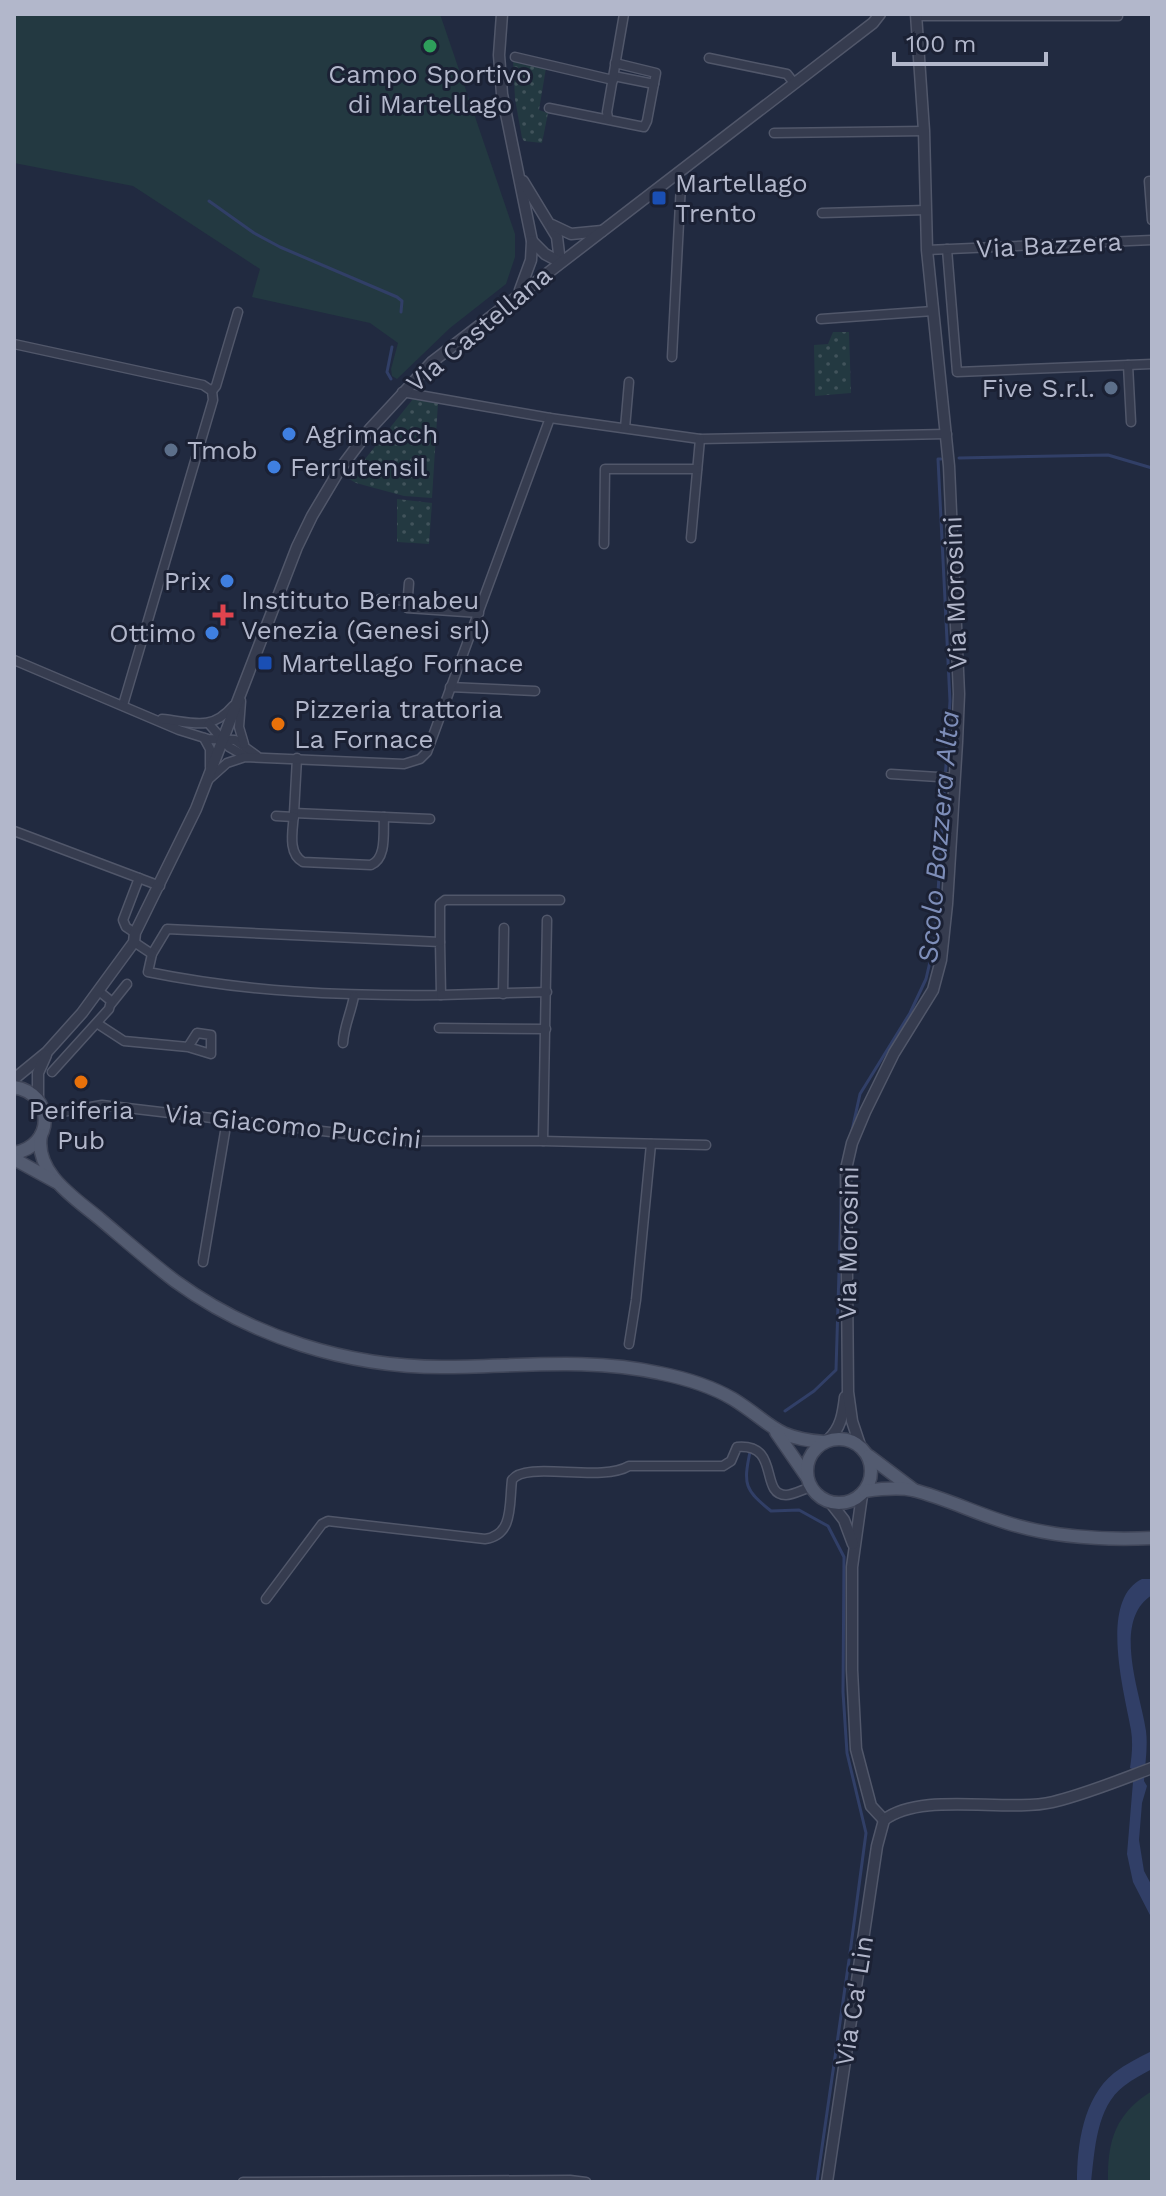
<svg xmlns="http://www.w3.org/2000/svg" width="1166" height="2196" font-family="'Work Sans',sans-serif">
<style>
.green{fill:#233941}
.park{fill:url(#park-dots)}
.water{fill:#313f67}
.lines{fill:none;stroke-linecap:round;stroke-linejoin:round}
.stream{stroke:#313f67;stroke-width:3}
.minor-casing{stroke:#51576a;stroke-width:11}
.tertiary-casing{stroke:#51576a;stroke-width:13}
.primary-casing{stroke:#3f4558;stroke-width:15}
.minor{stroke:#363c4f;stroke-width:8}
.tertiary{stroke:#363c4f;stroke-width:10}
.primary{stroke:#535b70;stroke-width:12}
.leisure-dot{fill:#2e9e5b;stroke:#1b2134;stroke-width:3}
.transit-dot{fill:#1a4fb4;stroke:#1b2134;stroke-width:3}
.service-dot{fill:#5c6f8a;stroke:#1b2134;stroke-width:3}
.shop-dot{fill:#3f7fe0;stroke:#1b2134;stroke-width:3}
.health-dot{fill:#e0444e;stroke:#1b2134;stroke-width:3}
.food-dot{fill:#e8710a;stroke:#1b2134;stroke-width:3}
.labels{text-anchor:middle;stroke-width:6;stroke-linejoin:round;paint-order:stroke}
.poi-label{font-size:26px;fill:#b2b7cb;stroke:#1b2134;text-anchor:start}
.street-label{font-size:26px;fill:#b2b7cb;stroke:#1b2134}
.water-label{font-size:28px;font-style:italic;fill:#7e8eb9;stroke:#1b2134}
</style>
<defs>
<pattern id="park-dots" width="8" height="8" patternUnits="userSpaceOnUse" patternTransform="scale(2)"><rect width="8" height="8" fill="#233941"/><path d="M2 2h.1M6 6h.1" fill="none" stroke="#41535b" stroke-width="1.8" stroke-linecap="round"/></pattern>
</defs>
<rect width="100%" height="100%" fill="#212a40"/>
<g class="green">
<path d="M14 14H440L515 234V257L506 284 450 328 397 379 392 376 391 369 398 343 370 323 252 297 260 269 133 186 14 163Z"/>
<path d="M1152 2091V2182H1108C1107 2140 1116 2113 1152 2091Z"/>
</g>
<g class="park">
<path d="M513 60 546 68 539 110 548 113 542 143 524 141 522 138 515 99Z"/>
<path d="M833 332H849L851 393 815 396 814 345 828 344Z"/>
<path d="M413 399 438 403 432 498 404 496 356 483 349 479Z"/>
<path d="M397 499 432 503 429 544 397 542Z"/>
</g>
<g class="water">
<path d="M1142 1579H1152V1595C1111 1621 1141 1694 1146 1731 1148 1747 1145 1765 1144 1781L1147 1786 1142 1803 1139 1840 1144 1871 1152 1886V1919L1133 1882 1127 1854 1134 1770 1130 1768C1132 1755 1133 1743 1131 1730 1125 1695 1098 1600 1142 1579Z"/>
<path d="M1152 2051V2069C1143 2074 1133 2079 1124 2086 1096 2107 1095 2150 1091 2182H1077C1077 2145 1083 2098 1114 2073 1126 2064 1139 2057 1152 2051Z"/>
</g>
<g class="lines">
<g class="stream">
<path d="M209 201 254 233 280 247 397 297 402 301 401 312"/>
<path d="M391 379 387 372 392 347"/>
<path d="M959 458 1108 455 1152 468"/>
<path d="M851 1135 860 1094 910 1013 926 979 935 940 950 701 938 459H941"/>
<path d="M785 1411 814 1391 836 1370 842 1174"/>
<path d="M750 1452C743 1485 745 1490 771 1511L799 1510 828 1526 844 1557 843 1692 847 1753 866 1833 850 1953"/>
<path d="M817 2182 849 1960"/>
</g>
<defs>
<g id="minor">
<path d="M916 16H1118"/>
<path d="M515 57 613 80"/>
<path d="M709 58 787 74 794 83"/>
<path d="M614 76 654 84"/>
<path d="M549 108 644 127 647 121 656 73 615 63"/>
<path d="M608 118 607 112 624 14"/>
<path d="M774 133 924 131"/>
<path d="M1152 181H1149L1152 220"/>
<path d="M822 213 926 210"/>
<path d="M947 249 957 372 1152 364"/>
<path d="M927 250 1152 240"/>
<path d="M821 319 933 311"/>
<path d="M14 344 203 385 212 391 213 400 123 705"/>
<path d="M672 357 681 184"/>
<path d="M1128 365 1131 422"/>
<path d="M212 391 216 386 238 312"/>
<path d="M402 392 550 418 700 439 947 434"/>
<path d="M625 428 629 382"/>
<path d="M691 538 700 439"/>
<path d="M604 544 605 469H697"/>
<path d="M409 583 407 608 479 613"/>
<path d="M380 599 408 601"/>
<path d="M14 660 179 730 208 739 235 740 257 756"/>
<path d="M450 687 535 691"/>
<path d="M241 701 239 727 244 744"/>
<path d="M162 719C192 722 211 732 233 706"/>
<path d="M209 724 229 747 245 756"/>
<path d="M204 738 210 749V767"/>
<path d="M297 758 294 813 430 819"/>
<path d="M891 774 954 778"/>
<path d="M208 780 227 763 245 757 404 764 420 759 427 752 550 418"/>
<path d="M294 813C293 830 287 853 303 862L371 865C387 858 383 833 384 817"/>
<path d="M276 816 294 817"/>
<path d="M14 831 160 886"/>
<path d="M167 929 440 942 441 995C342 996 246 992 148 972L152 954Z"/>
<path d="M135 933 126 927 123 920 139 878"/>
<path d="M134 942 152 954"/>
<path d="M440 942V904L445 900H560"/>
<path d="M503 994 504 928"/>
<path d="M441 995 547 992"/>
<path d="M111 1004 127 984"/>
<path d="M98 1024 124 1041 188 1047 211 1054V1035L197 1033 188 1047"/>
<path d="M439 1028 546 1029"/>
<path d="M343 1043C344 1026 351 1013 354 996"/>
<path d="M52 1072 109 1009 111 1001 100 992"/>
<path d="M45 1115 102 1105 407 1141H543L706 1145"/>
<path d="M543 1141 547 920"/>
<path d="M203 1262 227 1120"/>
<path d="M629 1344 636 1300 651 1144"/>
<path d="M266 1599 322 1524 328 1521 485 1539C514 1535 509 1504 512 1480 525 1460 601 1483 629 1466H723L731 1461 737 1447C781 1443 759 1495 786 1495 793 1495 804 1489 811 1487"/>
<path d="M243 2182 570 2180 586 2182"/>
</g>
<g id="tertiary">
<path d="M502 14 499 55 502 94 532 241 531 260 520 290"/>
<path d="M523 181 557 237 560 262"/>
<path d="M552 225 571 234 602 231"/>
<path d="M532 241 545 254 560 262"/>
<path d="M14 1079 47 1052 82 1013 134 942 135 933 196 809 297 547 312 516 340 469 370 429 432 362 873 23 880 14"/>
<path d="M38 1099V1073L46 1055"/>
<path d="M828 1440C841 1428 843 1414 845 1397"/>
<path d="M860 1445 852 1421 848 1392 846 1169 852 1143 865 1112 894 1053 933 990 941 960 947 904 957 742 959 694 949 466 927 250 924 131 916 14"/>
<path d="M862 1495 852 1567V1670L856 1749 871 1806 884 1820"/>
<path d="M830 1502 844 1520 853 1544"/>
<path d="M884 1820C922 1791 1005 1813 1053 1802 1086 1794 1120 1780 1152 1768"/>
<path d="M827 2182 877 1846 884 1820"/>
</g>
<g id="primary">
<path d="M14 1087C55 1094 55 1146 14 1153"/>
<path d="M41 1135C34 1173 75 1198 100 1219 125 1240 150 1262 175 1281 252 1337 348 1367 442 1367 515 1367 588 1357 659 1373 684 1378 711 1386 733 1399 772 1423 773 1438 824 1442"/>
<path d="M14 1159 56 1182"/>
<path d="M776 1432 807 1477"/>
<circle cx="839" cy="1471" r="32"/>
<path d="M869 1456 914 1490"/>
<path d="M865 1491C880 1489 898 1487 913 1490 949 1499 983 1517 1018 1526 1061 1538 1107 1540 1152 1538"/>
</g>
</defs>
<use href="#minor" class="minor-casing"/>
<use href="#tertiary" class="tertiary-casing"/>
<use href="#primary" class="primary-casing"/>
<use href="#minor" class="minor"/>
<use href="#tertiary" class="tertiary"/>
<use href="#primary" class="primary"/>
</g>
<circle class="leisure-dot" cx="430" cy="46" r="8"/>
<g class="transit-dot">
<rect x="651" y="190" width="16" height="16" rx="4"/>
<rect x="257" y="655" width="16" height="16" rx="4"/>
</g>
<g class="service-dot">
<circle cx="1111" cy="388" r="8"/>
<circle cx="171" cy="450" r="8"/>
</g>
<g class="shop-dot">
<circle cx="289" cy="434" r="8"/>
<circle cx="274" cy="467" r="8"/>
<circle cx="227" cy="581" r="8"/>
<circle cx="212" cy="633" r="8"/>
</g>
<path class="health-dot" d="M219 603h8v8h8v8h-8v8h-8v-8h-8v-8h8z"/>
<g class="food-dot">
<circle cx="278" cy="724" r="8"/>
<circle cx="81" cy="1082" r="8"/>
</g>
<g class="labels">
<g class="poi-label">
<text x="430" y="83" text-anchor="middle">Campo Sportivo<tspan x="430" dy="30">di Martellago</tspan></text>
<text x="675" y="192">Martellago<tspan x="675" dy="30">Trento</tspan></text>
<text x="1095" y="397" text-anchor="end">Five S.r.l.</text>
<text x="305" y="443">Agrimacch</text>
<text x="187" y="459">Tmob</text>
<text x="290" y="476">Ferrutensil</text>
<text x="211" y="590" text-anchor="end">Prix</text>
<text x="241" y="609">Instituto Bernabeu<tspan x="241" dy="30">Venezia (Genesi srl)</tspan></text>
<text x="196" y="642" text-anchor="end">Ottimo</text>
<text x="281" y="672">Martellago Fornace</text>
<text x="294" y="718">Pizzeria trattoria<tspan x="294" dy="30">La Fornace</tspan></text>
<text x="81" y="1119" text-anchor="middle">Periferia<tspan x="81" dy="30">Pub</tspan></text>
</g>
<g class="street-label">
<text transform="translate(1049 245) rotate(-3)" y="9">Via Bazzera</text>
<text transform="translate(479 329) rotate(-40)" y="9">Via Castellana</text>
<text transform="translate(955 593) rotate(-92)" y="9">Via Morosini</text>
<text transform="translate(293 1126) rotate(6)" y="9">Via Giacomo Puccini</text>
<text transform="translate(848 1243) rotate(-89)" y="9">Via Morosini</text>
<text transform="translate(854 2001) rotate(-81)" y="9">Via Ca' Lin</text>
</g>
<g class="water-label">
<text transform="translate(938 837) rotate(-85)" y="10">Scolo Bazzera Alta</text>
</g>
</g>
<rect width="1166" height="2196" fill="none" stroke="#b2b7cb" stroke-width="32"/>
<path d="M894 52v12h152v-12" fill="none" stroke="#b2b7cb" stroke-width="4"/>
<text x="906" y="52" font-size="24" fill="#b2b7cb" stroke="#1b2134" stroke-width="6" paint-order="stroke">100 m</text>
</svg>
